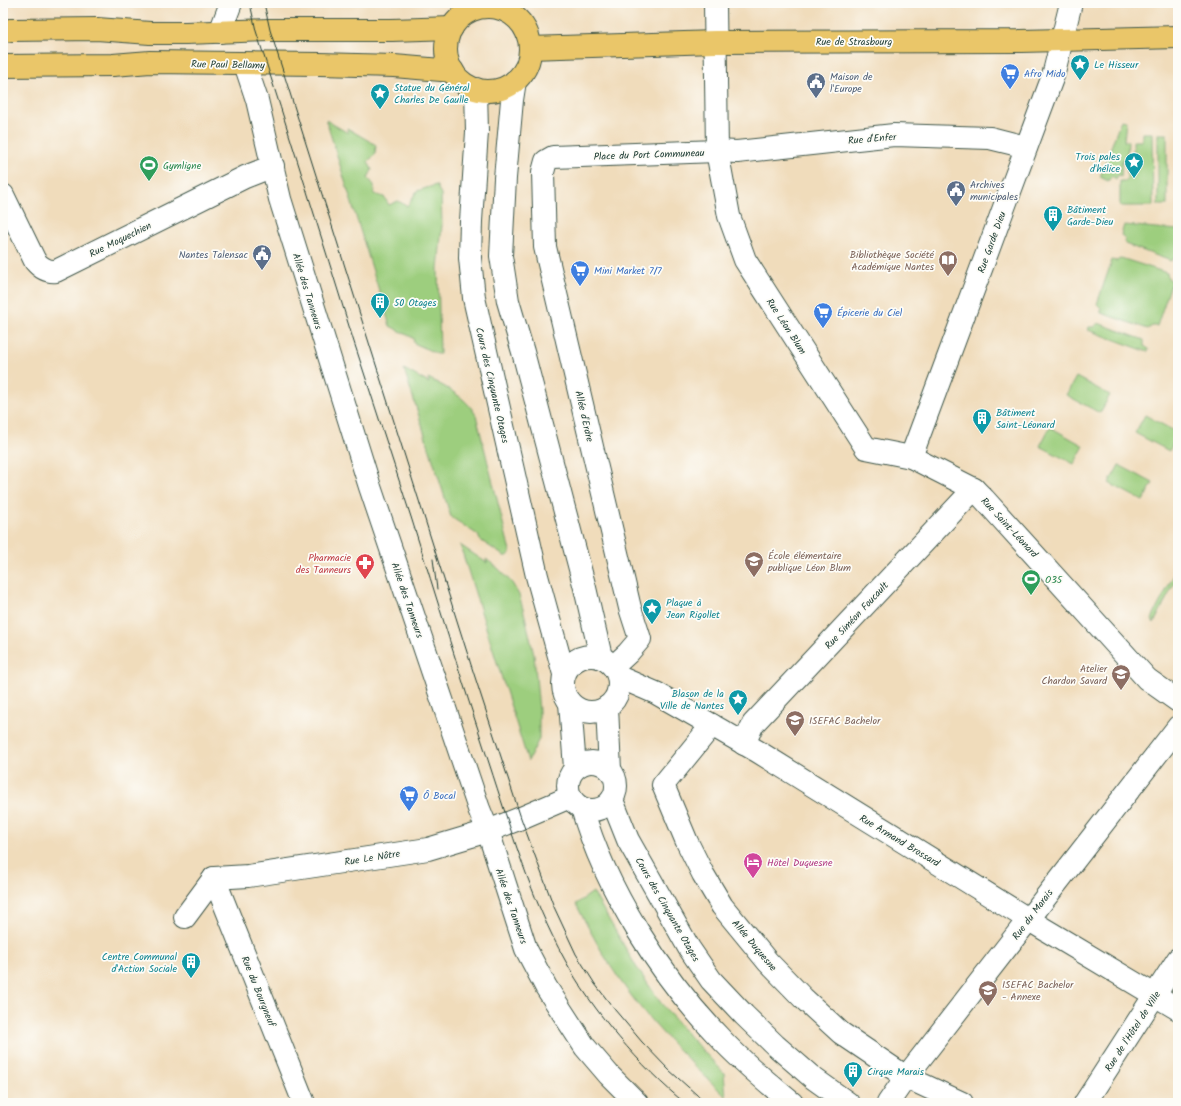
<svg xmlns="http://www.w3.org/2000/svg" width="1181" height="1106" font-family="Kalam,sans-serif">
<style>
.green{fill:#9dce7e;stroke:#5e8659}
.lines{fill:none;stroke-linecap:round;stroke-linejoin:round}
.minor-casing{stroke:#3e5548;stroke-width:24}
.major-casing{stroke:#3e5548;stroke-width:24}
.minor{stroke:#fff;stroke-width:22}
.major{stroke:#eac669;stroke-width:22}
.tram{stroke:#1f3d34;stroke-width:1}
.labels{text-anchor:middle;stroke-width:3.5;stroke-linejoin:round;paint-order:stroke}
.street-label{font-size:10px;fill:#1f3d34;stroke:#fdfcf7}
.culture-label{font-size:10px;fill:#0d838f;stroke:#fdfcf7;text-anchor:start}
.shop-label{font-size:10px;fill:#366cbe;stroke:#fdfcf7;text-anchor:start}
.service-label{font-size:10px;fill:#4e5e75;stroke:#fdfcf7;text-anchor:start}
.leisure-label{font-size:10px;fill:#27864d;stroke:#fdfcf7;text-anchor:start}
.education-label{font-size:10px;fill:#785e54;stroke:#fdfcf7;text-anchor:start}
.health-label{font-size:10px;fill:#be3a42;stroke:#fdfcf7;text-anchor:end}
.hotel-label{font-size:10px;fill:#b23c85;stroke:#fdfcf7;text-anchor:start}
</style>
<rect width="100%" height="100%" fill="#fdfcf7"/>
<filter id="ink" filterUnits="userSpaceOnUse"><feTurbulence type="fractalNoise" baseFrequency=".025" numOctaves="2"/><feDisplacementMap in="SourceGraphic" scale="8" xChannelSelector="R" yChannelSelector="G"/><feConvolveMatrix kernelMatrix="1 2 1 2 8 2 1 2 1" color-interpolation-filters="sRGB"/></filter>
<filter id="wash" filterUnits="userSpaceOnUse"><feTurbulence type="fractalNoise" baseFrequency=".012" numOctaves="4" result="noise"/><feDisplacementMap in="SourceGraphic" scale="16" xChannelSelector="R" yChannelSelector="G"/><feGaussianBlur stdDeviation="0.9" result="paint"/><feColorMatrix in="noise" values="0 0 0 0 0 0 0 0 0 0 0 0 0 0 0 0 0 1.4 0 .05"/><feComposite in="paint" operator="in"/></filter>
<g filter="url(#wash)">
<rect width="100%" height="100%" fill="#f0dcbb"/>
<g class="green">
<path d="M326 120 348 133 347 128 376 145 375 155 368 161 372 170 368 178 374 185V194L384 197 389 205 398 201 407 206 417 191 436 185 441 194 442 225 438 269 440 354H437L414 343 413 338 390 326Z"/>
<path d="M1121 120 1126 121 1124 141H1128L1127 160H1122L1121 176 1118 175 1116 179 1112 176 1108 181 1100 177Z"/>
<path d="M1142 133H1152L1153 206H1120V181H1127V166H1134L1133 141H1142Z"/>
<rect x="1158" y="134" width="9" height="71"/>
<path d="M1124 225 1178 230V257L1173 259 1171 261 1125 244V238L1121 235Z"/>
<path d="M1121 258 1167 273 1168 278 1172 281 1157 326H1152L1148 329 1101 313V308L1097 304 1112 260 1117 261Z"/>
<path d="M1098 323 1144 340V346L1149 349 1148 352 1088 330 1089 327H1094Z"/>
<path d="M404 369 429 383 428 378C447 388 465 396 476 415L510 551V554L507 556H504L480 540 478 535 451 517Z"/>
<path d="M1076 377 1110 395 1100 413 1066 395Z"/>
<path d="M1145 415 1178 433V435L1169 451 1135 433Z"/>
<path d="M1050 427 1084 446 1074 464 1040 446Z"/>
<path d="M1119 465 1153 483 1143 501 1109 483Z"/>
<path d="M460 545 487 563 486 559 499 569 512 583 519 595 525 616 534 655 539 710V739L528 761Z"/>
<path d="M1178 567V576L1154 623 1152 620 1154 614Z"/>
<path d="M593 892 637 968 661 1003 688 1035 724 1073 726 1097C692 1063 655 1029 627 990 607 963 591 933 576 904Z"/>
</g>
</g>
<g filter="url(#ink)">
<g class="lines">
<defs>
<g id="minor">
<path d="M715 3 717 151 729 216 745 260 866 448 911 457 974 489 984 499 1147 679 1178 701"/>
<path d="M220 32 231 3"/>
<path d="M245 64 257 100 280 199 370 487 479 809 488 831 526 949 546 987 585 1047 609 1075 637 1103"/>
<path d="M515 81 512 100 505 178 501 256 508 301 523 352 585 588 601 657"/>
<path d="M476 89 477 132 471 221 470 258 474 298 537 576 564 674"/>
<path d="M3 195 35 261C40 267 47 272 56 271L245 177 273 166"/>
<path d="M911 457 1053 76 1071 3"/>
<circle cx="591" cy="684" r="28"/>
<path d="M614 666 628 653 640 639 630 608 545 247 543 172 546 161 553 157 717 151 737 152 894 135 990 138 1026 147"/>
<path d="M619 677 656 693 757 751 1044 929 1178 1009"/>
<path d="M570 703 575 768"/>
<path d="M607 707 610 770"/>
<path d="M712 725 663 785 687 842 703 874 722 906 768 962 803 998 841 1033 906 1077 962 1103"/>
<path d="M744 744 753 724 974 489"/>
<circle cx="592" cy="786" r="24"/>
<path d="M612 800 628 840 689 948 711 980 744 1015 775 1045 813 1078 848 1103"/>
<path d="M582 808C605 889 662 978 720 1038 742 1062 767 1082 792 1103"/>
<path d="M214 878 304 1103"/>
<path d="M185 917 214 878 248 876 428 849 488 831 521 818 570 797"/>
<path d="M888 1103 906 1077 1178 727"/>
<path d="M1085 1103 1178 959"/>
</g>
<g id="major">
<circle cx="488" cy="49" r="42"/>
<path d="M3 31 11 30 97 29 150 33H186L270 30H392L452 28"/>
<path d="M530 48 715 42 1021 41 1178 37"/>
<path d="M3 66 113 65 150 62 320 64 394 66 453 71"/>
</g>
</defs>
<use href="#minor" class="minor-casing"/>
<use href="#major" class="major-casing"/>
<use href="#minor" class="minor"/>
<use href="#major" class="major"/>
<g class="tram">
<path d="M250 3 256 31C289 133 321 236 353 339 372 398 392 458 411 517 437 599 462 682 489 763 511 830 531 899 565 960 591 1009 642 1069 685 1103"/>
<path d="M264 3 270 30 472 668 521 818 554 907 576 954 595 984 615 1010 642 1042 669 1070 706 1103"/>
<path d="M433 559 437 589"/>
</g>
</g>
</g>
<defs>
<symbol id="sight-pin" viewBox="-11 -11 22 30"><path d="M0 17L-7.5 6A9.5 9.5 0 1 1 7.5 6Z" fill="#0f9aa8" stroke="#fdfcf7"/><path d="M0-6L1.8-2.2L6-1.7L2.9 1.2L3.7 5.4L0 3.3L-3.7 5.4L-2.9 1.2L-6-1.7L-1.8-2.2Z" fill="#fff"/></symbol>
<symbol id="supermarket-pin" viewBox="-11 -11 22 30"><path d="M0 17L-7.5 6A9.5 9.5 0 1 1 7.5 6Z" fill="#3f7fe0" stroke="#fdfcf7"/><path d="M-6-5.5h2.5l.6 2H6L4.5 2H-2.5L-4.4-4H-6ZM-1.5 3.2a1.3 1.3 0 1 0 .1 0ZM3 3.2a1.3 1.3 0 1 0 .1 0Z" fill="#fff"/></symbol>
<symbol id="civic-pin" viewBox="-11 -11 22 30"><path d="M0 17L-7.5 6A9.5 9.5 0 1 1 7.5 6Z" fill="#5c6f8a" stroke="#fdfcf7"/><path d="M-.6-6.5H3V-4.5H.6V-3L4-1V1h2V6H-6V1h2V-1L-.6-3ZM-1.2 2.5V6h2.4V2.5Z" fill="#fff"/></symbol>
<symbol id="stadium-pin" viewBox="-11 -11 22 30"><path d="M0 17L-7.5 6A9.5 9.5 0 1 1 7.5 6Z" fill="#2e9e5b" stroke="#fdfcf7"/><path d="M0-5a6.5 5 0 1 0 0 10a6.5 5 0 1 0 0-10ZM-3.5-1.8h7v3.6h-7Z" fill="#fff"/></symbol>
<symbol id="building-pin" viewBox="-11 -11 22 30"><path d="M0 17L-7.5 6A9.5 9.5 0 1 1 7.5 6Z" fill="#0f9aa8" stroke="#fdfcf7"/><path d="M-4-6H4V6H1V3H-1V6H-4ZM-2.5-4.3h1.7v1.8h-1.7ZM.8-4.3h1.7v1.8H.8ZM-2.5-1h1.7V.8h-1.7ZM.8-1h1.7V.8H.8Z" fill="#fff"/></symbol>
<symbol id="library-pin" viewBox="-11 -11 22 30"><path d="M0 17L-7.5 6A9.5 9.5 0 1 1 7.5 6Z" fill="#8d6e63" stroke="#fdfcf7"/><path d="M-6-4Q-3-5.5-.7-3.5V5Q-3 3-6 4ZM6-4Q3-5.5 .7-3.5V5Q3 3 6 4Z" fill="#fff"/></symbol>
<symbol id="school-pin" viewBox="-11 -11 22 30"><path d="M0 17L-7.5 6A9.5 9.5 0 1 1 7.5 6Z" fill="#8d6e63" stroke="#fdfcf7"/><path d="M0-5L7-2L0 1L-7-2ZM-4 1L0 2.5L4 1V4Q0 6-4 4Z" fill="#fff"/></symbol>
<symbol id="pharmacy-pin" viewBox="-11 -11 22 30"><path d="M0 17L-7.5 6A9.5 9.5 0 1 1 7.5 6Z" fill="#e0444e" stroke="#fdfcf7"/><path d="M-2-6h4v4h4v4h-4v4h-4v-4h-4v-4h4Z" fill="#fff"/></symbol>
<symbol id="university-pin" viewBox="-11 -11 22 30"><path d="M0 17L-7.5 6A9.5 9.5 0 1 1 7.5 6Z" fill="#8d6e63" stroke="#fdfcf7"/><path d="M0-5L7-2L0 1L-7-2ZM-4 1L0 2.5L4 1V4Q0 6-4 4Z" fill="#fff"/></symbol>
<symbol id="hotel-pin" viewBox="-11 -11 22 30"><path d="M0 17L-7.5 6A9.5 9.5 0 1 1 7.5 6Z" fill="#d1479c" stroke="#fdfcf7"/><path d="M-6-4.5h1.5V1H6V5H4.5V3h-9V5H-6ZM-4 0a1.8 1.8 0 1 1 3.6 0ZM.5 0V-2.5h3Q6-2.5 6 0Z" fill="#fff"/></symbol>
</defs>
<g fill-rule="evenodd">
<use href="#sight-pin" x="1069" y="53" width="22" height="30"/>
<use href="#supermarket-pin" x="999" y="62" width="22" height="30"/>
<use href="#civic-pin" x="805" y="71" width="22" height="30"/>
<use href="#sight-pin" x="369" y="82" width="22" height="30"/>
<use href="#sight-pin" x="1123" y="151" width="22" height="30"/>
<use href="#stadium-pin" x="138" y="154" width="22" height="30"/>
<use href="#civic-pin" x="945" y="179" width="22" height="30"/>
<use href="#building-pin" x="1042" y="204" width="22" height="30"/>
<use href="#civic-pin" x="251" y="243" width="22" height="30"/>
<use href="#library-pin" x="937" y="249" width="22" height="30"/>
<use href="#supermarket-pin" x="569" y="259" width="22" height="30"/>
<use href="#building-pin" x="369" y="291" width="22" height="30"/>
<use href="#supermarket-pin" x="812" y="301" width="22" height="30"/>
<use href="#building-pin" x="971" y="407" width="22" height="30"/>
<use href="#school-pin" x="743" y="550" width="22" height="30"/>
<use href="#pharmacy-pin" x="354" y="552" width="22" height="30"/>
<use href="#stadium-pin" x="1020" y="568" width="22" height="30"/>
<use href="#sight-pin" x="641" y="597" width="22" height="30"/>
<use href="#university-pin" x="1110" y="663" width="22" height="30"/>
<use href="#sight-pin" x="727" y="688" width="22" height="30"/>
<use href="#university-pin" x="784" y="709" width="22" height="30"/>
<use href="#supermarket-pin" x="398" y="784" width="22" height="30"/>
<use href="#hotel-pin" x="742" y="851" width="22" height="30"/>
<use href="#building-pin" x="180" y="951" width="22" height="30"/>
<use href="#university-pin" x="977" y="979" width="22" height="30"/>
<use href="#building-pin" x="842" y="1060" width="22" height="30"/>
</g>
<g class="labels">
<g class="street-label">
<text x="854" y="45">Rue de Strasbourg</text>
<text transform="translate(228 64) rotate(1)" y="4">Rue Paul Bellamy</text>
<text transform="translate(872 138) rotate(-5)" y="4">Rue d'Enfer</text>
<text transform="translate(649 154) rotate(-2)" y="4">Place du Port Communeau</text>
<text transform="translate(120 239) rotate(-26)" y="4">Rue Moquechien</text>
<text transform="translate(991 242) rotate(-70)" y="4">Rue Garde Dieu</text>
<text transform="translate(308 291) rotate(73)" y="4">Allée des Tanneurs</text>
<text transform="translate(787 326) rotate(57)" y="4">Rue Léon Blum</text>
<text transform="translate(493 385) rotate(77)" y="4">Cours des Cinquante Otages</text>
<text transform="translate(585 416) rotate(77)" y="4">Allée d'Erdre</text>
<text transform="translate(1010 527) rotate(47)" y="4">Rue Saint-Léonard</text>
<text transform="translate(408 600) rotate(71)" y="4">Allée des Tanneurs</text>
<text transform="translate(856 615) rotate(-47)" y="4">Rue Siméon Foucault</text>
<text transform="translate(900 840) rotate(31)" y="4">Rue Armand Brossard</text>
<text transform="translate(372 857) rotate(-9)" y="4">Rue Le Nôtre</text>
<text transform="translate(512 906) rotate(71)" y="4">Allée des Tanneurs</text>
<text transform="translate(668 909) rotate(60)" y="4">Cours des Cinquante Otages</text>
<text transform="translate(1032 914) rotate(-53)" y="4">Rue du Marais</text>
<text transform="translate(755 945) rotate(50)" y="4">Allée Duquesne</text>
<text transform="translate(259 991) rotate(68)" y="4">Rue du Bourgneuf</text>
<text transform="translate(1132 1031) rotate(-57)" y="4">Rue de l'Hôtel de Ville</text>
</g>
<g class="culture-label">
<text x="1094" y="68">Le Hisseur</text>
<text x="394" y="91">Statue du Général<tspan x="394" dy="12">Charles De Gaulle</tspan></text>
<text x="1120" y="160" text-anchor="end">Trois pales<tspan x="1120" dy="12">d'hélice</tspan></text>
<text x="1067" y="213">Bâtiment<tspan x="1067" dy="12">Garde-Dieu</tspan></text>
<text x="394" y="306">50 Otages</text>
<text x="996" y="416">Bâtiment<tspan x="996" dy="12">Saint-Léonard</tspan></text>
<text x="666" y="606">Plaque à<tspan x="666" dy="12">Jean Rigollet</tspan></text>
<text x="724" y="697" text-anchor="end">Blason de la<tspan x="724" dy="12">Ville de Nantes</tspan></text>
<text x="177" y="960" text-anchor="end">Centre Communal<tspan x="177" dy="12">d'Action Sociale</tspan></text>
<text x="867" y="1075">Cirque Marais</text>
</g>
<g class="shop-label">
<text x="1024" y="77">Afro Mido</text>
<text x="594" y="274">Mini Market 7/7</text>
<text x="837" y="316">Épicerie du Ciel</text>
<text x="423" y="799">Ô Bocal</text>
</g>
<g class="service-label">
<text x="830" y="80">Maison de<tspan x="830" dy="12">l'Europe</tspan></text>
<text x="970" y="188">Archives<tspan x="970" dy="12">municipales</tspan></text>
<text x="248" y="258" text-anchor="end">Nantes Talensac</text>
</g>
<g class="leisure-label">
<text x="163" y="169">Gymligne</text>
<text x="1045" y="583">O35</text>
</g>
<g class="education-label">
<text x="934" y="258" text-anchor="end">Bibliothèque Société<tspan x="934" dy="12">Académique Nantes</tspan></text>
<text x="768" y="559">École élémentaire<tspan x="768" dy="12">publique Léon Blum</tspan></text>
<text x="1107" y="672" text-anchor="end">Atelier<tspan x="1107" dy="12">Chardon Savard</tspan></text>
<text x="809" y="724">ISEFAC Bachelor</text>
<text x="1002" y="988">ISEFAC Bachelor<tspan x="1002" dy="12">- Annexe</tspan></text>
</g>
<g class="health-label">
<text x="351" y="561">Pharmacie<tspan x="351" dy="12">des Tanneurs</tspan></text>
</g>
<g class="hotel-label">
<text x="767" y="866">Hôtel Duquesne</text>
</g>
</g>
<rect width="1181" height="1106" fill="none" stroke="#fdfcf7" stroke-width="16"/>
</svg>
